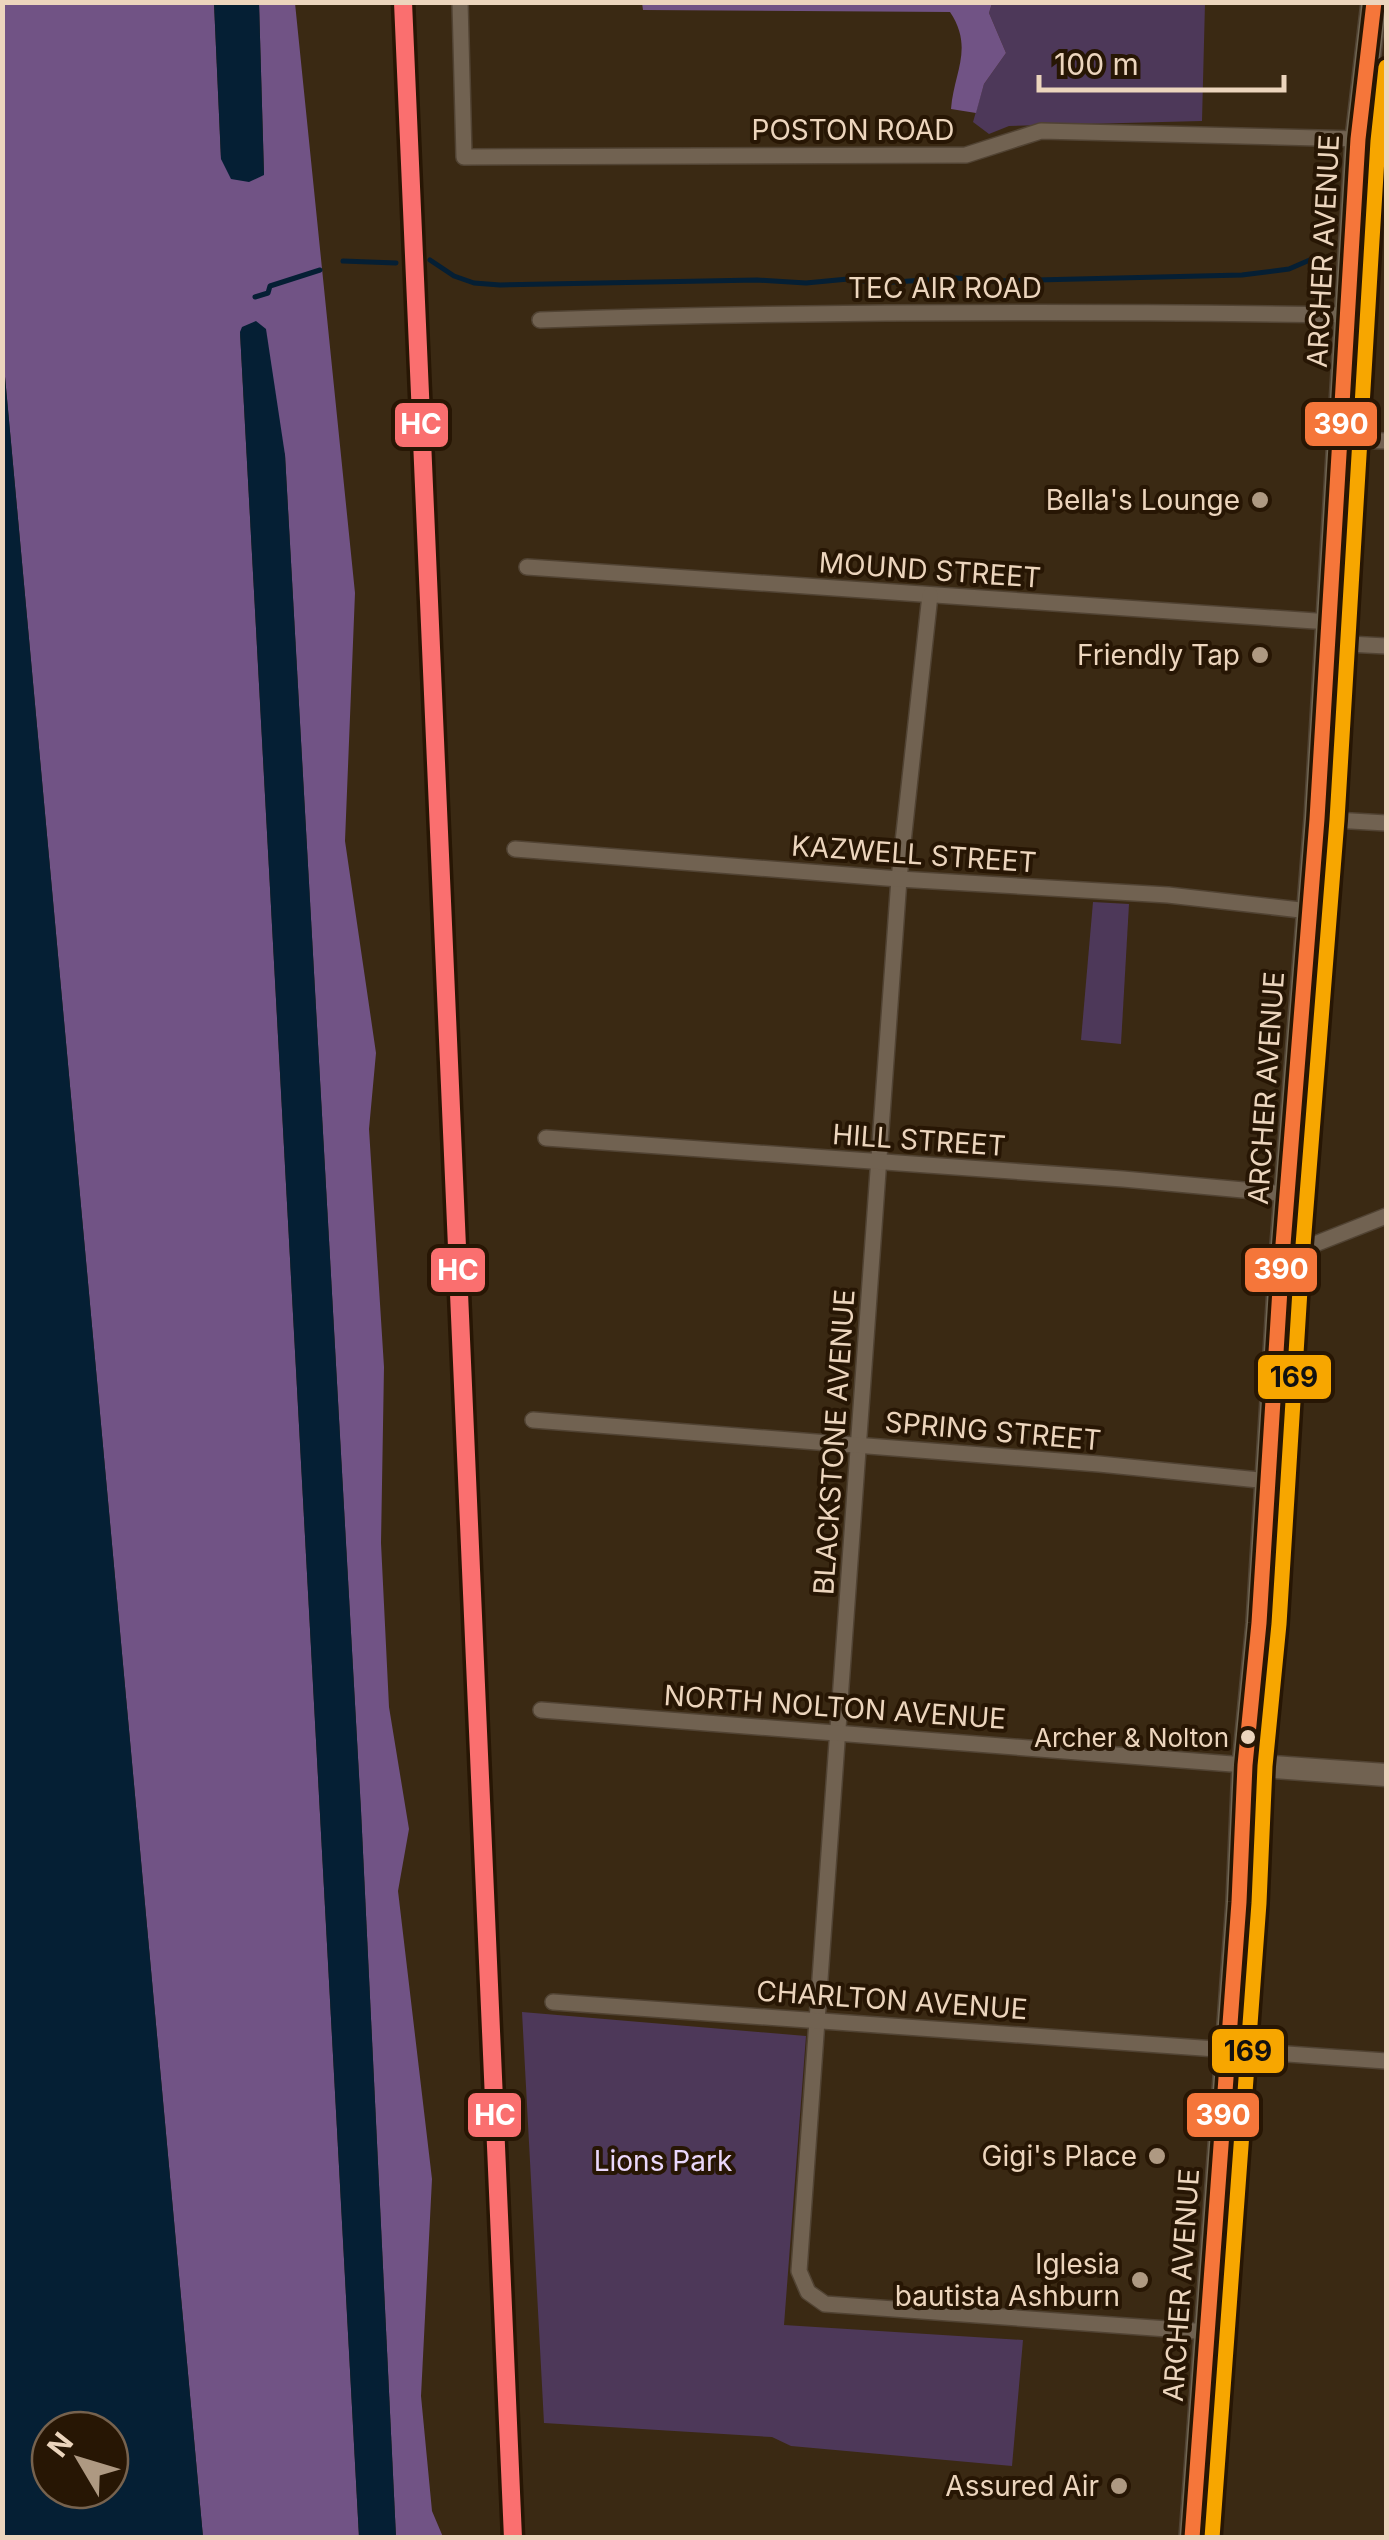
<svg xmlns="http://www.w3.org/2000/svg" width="1389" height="2540" font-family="Inter,sans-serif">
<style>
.green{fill:#4d3859}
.forest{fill:#715385}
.water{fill:#051f34;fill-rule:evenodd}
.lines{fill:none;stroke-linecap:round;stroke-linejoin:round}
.stream{stroke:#051f34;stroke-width:5}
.street-casing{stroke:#514333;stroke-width:18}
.secondary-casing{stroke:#514333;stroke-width:25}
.primary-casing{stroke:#514333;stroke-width:28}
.street{stroke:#716251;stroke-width:15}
.secondary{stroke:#716251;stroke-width:22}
.primary{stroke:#706653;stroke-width:25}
.bus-1-casing{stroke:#271604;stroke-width:22}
.bus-2-casing{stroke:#271604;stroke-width:22}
.bus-1{stroke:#f5763a;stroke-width:15}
.bus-2{stroke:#f7a600;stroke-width:15}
.rail-1-casing{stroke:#271604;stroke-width:25}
.rail-1{stroke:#fa6f6f;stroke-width:18}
.poi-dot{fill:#ae9982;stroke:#271604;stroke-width:4}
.bus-dot{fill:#ecd5bd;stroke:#271604;stroke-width:4}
.labels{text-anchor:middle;stroke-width:8;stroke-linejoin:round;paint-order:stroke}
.bus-label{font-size:26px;fill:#ecd5bd;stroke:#271604;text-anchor:end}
.street-label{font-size:28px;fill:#ecd5bd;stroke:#271604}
.poi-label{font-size:28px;fill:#ecd5bd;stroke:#271604;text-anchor:end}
.park-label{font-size:28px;fill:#ead8fc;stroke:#271604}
.line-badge{stroke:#271604;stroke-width:4}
.badge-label{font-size:28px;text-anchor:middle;font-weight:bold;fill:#fff}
.pale-badge-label{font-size:28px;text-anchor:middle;font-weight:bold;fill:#111}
</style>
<rect width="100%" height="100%" fill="#3a2913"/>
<g class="green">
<path d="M992 3H1205L1202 121 1009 126 989 134 973 122 984 84 1006 53 989 13Z"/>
<path d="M1093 902 1129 904 1121 1044 1081 1040Z"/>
<path d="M522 2012 806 2036 784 2325 1023 2340 1012 2466 791 2446 772 2437 544 2423Z"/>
</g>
<g class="forest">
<path d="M2 3H214L221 159 264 174 259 3H295L355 593 345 841 376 1053 369 1129 384 1367 381 1543 389 1707 409 1829 398 1891 432 2179 421 2396 432 2511 443 2537H396L361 1811 285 455 240 332 359 2537H203L3 355Z"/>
<path d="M642 3H992L989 13 1006 53 984 84 976 113 951 109C954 72 974 48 950 12L643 10Z"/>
</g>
<g class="water">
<path d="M214 3H259L264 175 249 182 231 179 221 159Z"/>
<path d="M256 321 266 329 285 455 361 1811 396 2537H359L240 332 242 327Z"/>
<path d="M3 355 203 2537H3ZM50 2430H110V2490H50Z"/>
</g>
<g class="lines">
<g class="stream">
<path d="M1366 232 1386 210"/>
<path d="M430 260 454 276 474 283 500 285 757 280 806 283 848 279 879 283 956 278 993 281 1242 275 1289 269 1319 256"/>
<path d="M343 261 396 263"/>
<path d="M255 297 268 293 270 286 320 270"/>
</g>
<defs>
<g id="street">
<path d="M460 2 464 157 966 155 1041 131 1358 139"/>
<path d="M540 320C810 311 1080 311 1350 315"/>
<path d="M1343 440 1386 441"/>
<path d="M527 567 1330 622"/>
<path d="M930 595 899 879 799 2271 808 2292 825 2304 1209 2332"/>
<path d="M1328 643 1386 646"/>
<path d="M1317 819 1386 823"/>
<path d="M515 849 899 879 1168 895 1309 911"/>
<path d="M546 1138 1123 1179 1287 1194"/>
<path d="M1282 1257 1386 1216"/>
<path d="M533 1420 1099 1464 1269 1481"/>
<path d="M541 1710 1245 1765"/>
<path d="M553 2002 1386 2061"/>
</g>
<path id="secondary" d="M1245 1765 1386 1775"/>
<path id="primary" d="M1192 2538 1239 1902 1245 1765 1259 1623 1282 1257 1317 819 1358 139 1374 2"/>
</defs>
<use href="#street" class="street-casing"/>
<use href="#secondary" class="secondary-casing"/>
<use href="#primary" class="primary-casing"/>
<use href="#street" class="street"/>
<use href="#secondary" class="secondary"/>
<use href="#primary" class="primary"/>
<defs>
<path id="bus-1" d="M1192 2538 1239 1902 1245 1765 1259 1623 1282 1257 1317 819 1358 139 1374 2"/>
<path id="bus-2" d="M1212 2538 1259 1903 1265 1766 1279 1624 1302 1258 1337 820 1378 141 1386 67"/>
</defs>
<use href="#bus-1" class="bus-1-casing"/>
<use href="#bus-2" class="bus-2-casing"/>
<use href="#bus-1" class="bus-1"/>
<use href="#bus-2" class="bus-2"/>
<defs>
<path id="rail-1" d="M403 2 513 2538"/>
</defs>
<use href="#rail-1" class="rail-1-casing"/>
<use href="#rail-1" class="rail-1"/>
</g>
<g class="poi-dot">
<circle cx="1260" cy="500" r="10"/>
<circle cx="1260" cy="655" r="10"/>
<circle cx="1157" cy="2156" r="10"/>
<circle cx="1140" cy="2280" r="10"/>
<circle cx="1119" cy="2486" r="10"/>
</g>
<circle class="bus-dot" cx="1248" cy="1737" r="9"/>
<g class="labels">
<g class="bus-label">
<text x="1229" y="1747">Archer &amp; Nolton</text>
</g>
<g class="street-label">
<text x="853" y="140">POSTON ROAD</text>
<text transform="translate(1323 251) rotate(-87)" y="10">ARCHER AVENUE</text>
<text x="945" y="298">TEC AIR ROAD</text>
<text transform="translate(930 570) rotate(4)" y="10">MOUND STREET</text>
<text transform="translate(914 854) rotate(4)" y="10">KAZWELL STREET</text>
<text transform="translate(1266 1088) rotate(-86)" y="10">ARCHER AVENUE</text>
<text transform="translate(919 1140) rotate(4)" y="10">HILL STREET</text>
<text transform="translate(993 1431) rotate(5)" y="10">SPRING STREET</text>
<text transform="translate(834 1442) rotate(-86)" y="10">BLACKSTONE AVENUE</text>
<text transform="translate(835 1707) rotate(4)" y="10">NORTH NOLTON AVENUE</text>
<text transform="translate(892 2000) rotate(4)" y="10">CHARLTON AVENUE</text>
<text transform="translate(1181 2285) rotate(-86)" y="10">ARCHER AVENUE</text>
</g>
<g class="poi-label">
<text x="1240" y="510">Bella's Lounge</text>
<text x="1240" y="665">Friendly Tap</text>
<text x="1137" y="2166">Gigi's Place</text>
<text x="1120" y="2274">Iglesia<tspan x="1120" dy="32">bautista Ashburn</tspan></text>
<text x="1099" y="2496">Assured Air</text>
</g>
<g class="park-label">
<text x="663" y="2171">Lions Park</text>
</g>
</g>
<g class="line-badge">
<rect x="1303" y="400" width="76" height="48" rx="10" fill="#f5763a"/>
<rect x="393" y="401" width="57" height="48" rx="10" fill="#fa6f6f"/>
<rect x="1243" y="1246" width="76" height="48" rx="10" fill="#f5763a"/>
<rect x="429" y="1246" width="58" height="48" rx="10" fill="#fa6f6f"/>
<rect x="1256" y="1353" width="77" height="48" rx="10" fill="#f7a600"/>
<rect x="1210" y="2027" width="76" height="48" rx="10" fill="#f7a600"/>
<rect x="466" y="2091" width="57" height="48" rx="10" fill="#fa6f6f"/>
<rect x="1185" y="2091" width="76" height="48" rx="10" fill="#f5763a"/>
</g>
<g class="badge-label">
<text x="1341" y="434">390</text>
<text x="421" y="434">HC</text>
<text x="1281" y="1279">390</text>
<text x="458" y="1280">HC</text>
<text x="495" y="2125">HC</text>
<text x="1223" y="2125">390</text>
</g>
<g class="pale-badge-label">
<text x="1294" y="1387">169</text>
<text x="1248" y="2061">169</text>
</g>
<rect width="1389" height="2540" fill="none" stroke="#ecd5bd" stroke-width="10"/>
<g transform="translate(80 2460) rotate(308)"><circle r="48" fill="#271604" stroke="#76624e" stroke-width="2.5"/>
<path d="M0-8L18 38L0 25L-18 38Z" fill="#ae9982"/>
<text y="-15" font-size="28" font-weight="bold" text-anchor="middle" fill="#ecd5bd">N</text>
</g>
<path d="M1039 75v15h245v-15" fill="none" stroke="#ecd5bd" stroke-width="5"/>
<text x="1054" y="75" font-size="30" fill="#ecd5bd" stroke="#271604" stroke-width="8" paint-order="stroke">100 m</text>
</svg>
